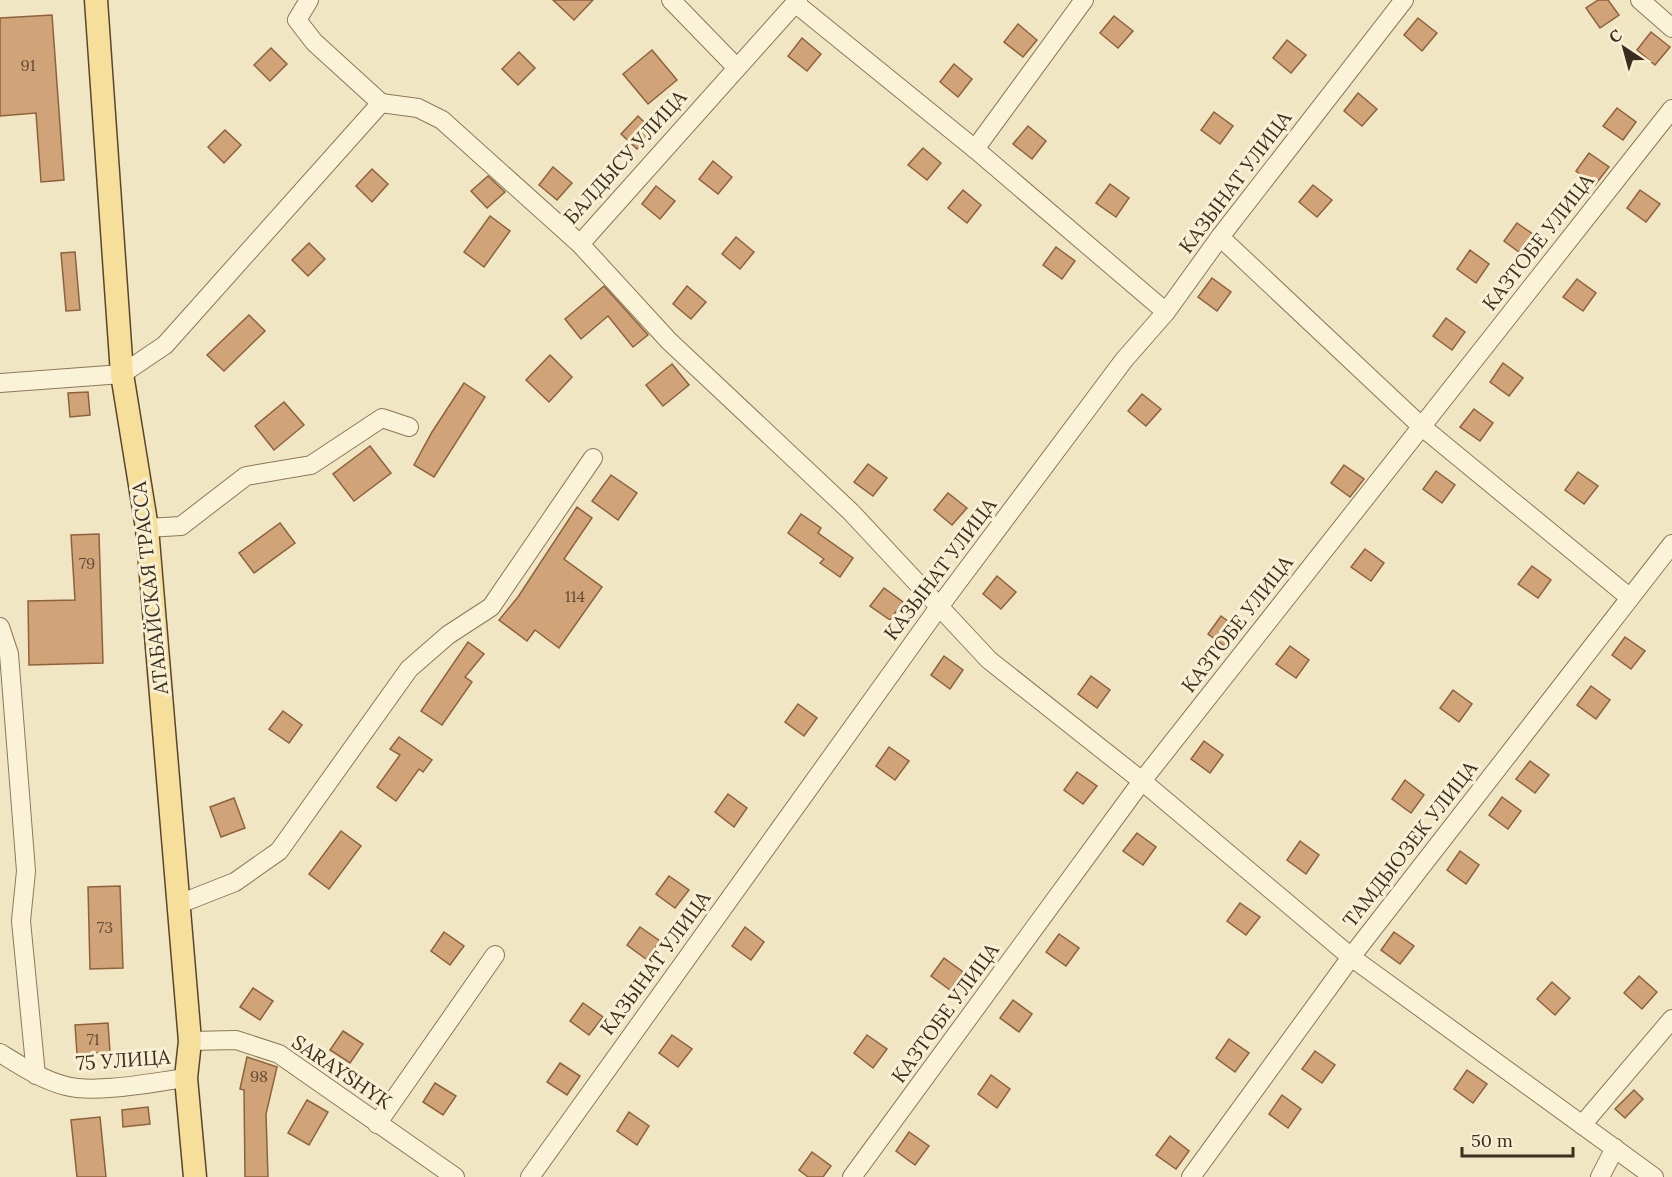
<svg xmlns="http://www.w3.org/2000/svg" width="1672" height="1177" font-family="Lora,serif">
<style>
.building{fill:#d1a378;stroke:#8d623d;stroke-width:1.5}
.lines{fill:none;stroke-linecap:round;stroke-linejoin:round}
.minor-casing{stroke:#8c7859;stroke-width:20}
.major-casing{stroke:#5a452d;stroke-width:25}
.minor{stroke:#fbf3d8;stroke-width:18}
.major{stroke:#f5df9a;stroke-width:22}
.labels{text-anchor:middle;stroke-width:6;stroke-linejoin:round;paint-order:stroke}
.number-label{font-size:16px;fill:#614b34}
.street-label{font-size:20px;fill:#3c2e1e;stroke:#f8f0d4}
</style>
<rect width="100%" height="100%" fill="#f1e6c4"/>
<g class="building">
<path d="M553 0H593L574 20Z"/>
<path d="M1598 0H1608L1619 15 1600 28 1586 8Z"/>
<path d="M52 15 64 180 41 182 36 113 0 116V18Z"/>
<path d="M1114 16 1133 31 1118 48 1100 33Z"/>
<path d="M1418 18 1437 33 1422 51 1404 35Z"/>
<path d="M1018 24 1037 40 1023 57 1004 42Z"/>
<path d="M1651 32 1670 47 1655 65 1637 50Z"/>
<path d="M802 38 821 54 807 71 788 56Z"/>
<path d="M1287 40 1306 55 1291 73 1273 58Z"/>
<path d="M271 48 287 64 270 81 254 65Z"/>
<path d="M652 50 677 80 648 104 623 74Z"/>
<path d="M519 52 535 68 518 85 502 69Z"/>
<path d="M954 64 972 79 958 97 940 82Z"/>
<path d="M1358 93 1377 109 1362 126 1344 111Z"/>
<path d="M1617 108 1636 122 1623 140 1603 126Z"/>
<path d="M1214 112 1233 126 1220 144 1201 130Z"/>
<path d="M638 116 654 132 637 149 621 134Z"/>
<path d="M1028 126 1046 141 1032 159 1013 144Z"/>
<path d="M225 130 241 145 224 163 208 147Z"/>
<path d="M923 148 941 163 927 180 908 165Z"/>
<path d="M1589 153 1609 167 1595 185 1576 171Z"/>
<path d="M713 161 732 177 718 194 699 179Z"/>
<path d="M553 167 572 183 557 200 539 185Z"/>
<path d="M372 169 388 184 372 202 356 186Z"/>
<path d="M488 176 505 192 487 208 471 191Z"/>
<path d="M1110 184 1129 198 1116 217 1096 203Z"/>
<path d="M1313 185 1332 200 1317 217 1299 202Z"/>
<path d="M656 186 675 201 660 219 642 204Z"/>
<path d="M963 190 981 205 967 223 948 208Z"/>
<path d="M1640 190 1660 204 1646 222 1627 208Z"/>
<path d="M490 216 510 231 484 267 464 252Z"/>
<path d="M1517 223 1537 237 1523 255 1504 241Z"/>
<path d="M736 237 754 252 740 269 722 254Z"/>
<path d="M309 243 325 259 308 276 292 260Z"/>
<path d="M1056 247 1075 261 1062 279 1043 265Z"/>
<path d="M1470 250 1489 264 1476 283 1457 269Z"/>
<path d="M75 252 80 310 66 311 61 253Z"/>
<path d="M1212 278 1231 292 1217 311 1198 297Z"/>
<path d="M1577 279 1596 293 1583 311 1563 297Z"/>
<path d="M604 286 648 335 633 347 608 316 581 339 565 319Z"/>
<path d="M687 286 706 302 691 319 673 304Z"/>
<path d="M249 315 265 331 224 371 207 355Z"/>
<path d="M1446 318 1465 332 1452 350 1433 336Z"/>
<path d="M550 355 572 377 549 402 526 380Z"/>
<path d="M1503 363 1523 378 1509 396 1490 382Z"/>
<path d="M672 364 689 385 663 406 646 385Z"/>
<path d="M464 383 485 397 434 477 414 465 432 432Z"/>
<path d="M88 392 90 415 70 417 68 393Z"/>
<path d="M1142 394 1161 409 1146 426 1128 411Z"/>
<path d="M284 402 304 425 274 450 255 426Z"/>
<path d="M1474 409 1493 423 1480 441 1460 427Z"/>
<path d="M370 446 391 473 354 501 333 474Z"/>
<path d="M868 464 887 478 873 496 854 482Z"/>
<path d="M1344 465 1364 479 1350 497 1331 483Z"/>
<path d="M1436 471 1455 485 1442 503 1423 489Z"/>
<path d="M1578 472 1598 486 1584 504 1565 490Z"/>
<path d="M611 475 637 493 618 520 592 501Z"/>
<path d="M948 493 967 508 952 525 934 510Z"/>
<path d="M577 507 592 518 564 559 602 587 559 648 535 630 527 641 499 620 518 597Z"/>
<path d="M801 514 821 528 818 533 853 558 840 577 820 563 824 559 788 533Z"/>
<path d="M280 523 295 543 254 573 239 553Z"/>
<path d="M99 534 103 663 29 665 28 601 75 600 71 535Z"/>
<path d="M1365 549 1384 563 1371 581 1351 567Z"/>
<path d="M1532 566 1551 580 1538 598 1518 584Z"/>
<path d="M997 576 1016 592 1001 609 983 594Z"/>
<path d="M884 588 903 602 890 620 870 606Z"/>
<path d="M1221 616 1240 630 1227 648 1208 634Z"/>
<path d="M1625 637 1645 651 1631 669 1612 655Z"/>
<path d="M468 642 484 654 465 677 472 682 442 725 421 711Z"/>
<path d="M1290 646 1309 660 1296 678 1276 664Z"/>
<path d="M944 656 963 670 950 689 931 675Z"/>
<path d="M1091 676 1110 690 1097 708 1078 694Z"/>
<path d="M1591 686 1610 700 1596 719 1577 705Z"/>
<path d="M1453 690 1472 704 1459 722 1440 708Z"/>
<path d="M798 704 817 718 804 736 785 722Z"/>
<path d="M283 711 302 725 289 743 269 729Z"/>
<path d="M399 737 432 760 423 772 419 769 396 801 377 787 400 755 390 749Z"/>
<path d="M1204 741 1223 755 1210 773 1191 759Z"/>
<path d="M889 747 909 761 895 780 876 766Z"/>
<path d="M1530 761 1549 775 1535 793 1516 779Z"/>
<path d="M1077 772 1097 786 1083 804 1064 790Z"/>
<path d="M1405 780 1424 795 1411 813 1392 799Z"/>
<path d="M728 794 747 808 734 827 715 812Z"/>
<path d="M1502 797 1521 811 1508 829 1489 815Z"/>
<path d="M234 798 245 828 221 837 210 807Z"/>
<path d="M341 831 361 846 329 889 309 874Z"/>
<path d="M1137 833 1156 847 1143 865 1123 851Z"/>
<path d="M1300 841 1319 855 1306 874 1287 860Z"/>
<path d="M1460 851 1479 865 1466 884 1447 870Z"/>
<path d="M669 876 689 890 675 908 656 894Z"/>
<path d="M120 886 123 968 90 969 88 887Z"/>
<path d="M1240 903 1260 917 1246 935 1227 921Z"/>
<path d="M640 927 660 941 646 959 627 945Z"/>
<path d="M745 927 764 942 751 960 732 946Z"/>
<path d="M444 932 464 946 450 965 431 951Z"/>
<path d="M1394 932 1414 946 1400 964 1381 950Z"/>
<path d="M1059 934 1079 948 1066 966 1046 952Z"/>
<path d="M944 958 963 972 950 990 931 976Z"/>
<path d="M1639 976 1657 992 1642 1009 1624 993Z"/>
<path d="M1552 982 1570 998 1555 1015 1537 999Z"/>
<path d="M253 988 273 1001 260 1020 240 1007Z"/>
<path d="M1013 1000 1032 1014 1019 1032 1000 1018Z"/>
<path d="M583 1003 603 1017 589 1035 570 1021Z"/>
<path d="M108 1023 110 1052 77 1054 75 1025Z"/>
<path d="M343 1031 363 1044 350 1063 330 1050Z"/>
<path d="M672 1035 692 1049 678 1067 659 1053Z"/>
<path d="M867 1035 887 1049 873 1068 854 1053Z"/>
<path d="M1229 1039 1249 1053 1235 1072 1216 1058Z"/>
<path d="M1315 1051 1335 1065 1322 1083 1302 1069Z"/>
<path d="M247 1057 277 1067 266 1114 268 1177H245L244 1090 240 1089Z"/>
<path d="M560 1063 580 1076 567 1095 547 1082Z"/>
<path d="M1467 1070 1487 1084 1473 1103 1454 1089Z"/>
<path d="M991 1075 1010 1089 997 1108 978 1094Z"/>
<path d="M435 1083 456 1096 443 1115 423 1102Z"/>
<path d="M1634 1090 1643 1099 1625 1118 1615 1109Z"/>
<path d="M1282 1095 1301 1109 1288 1128 1269 1114Z"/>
<path d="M307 1100 328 1112 309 1145 288 1133Z"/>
<path d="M148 1107 150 1124 123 1127 122 1110Z"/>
<path d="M629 1112 649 1126 637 1145 617 1131Z"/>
<path d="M100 1117 106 1177H77L71 1120Z"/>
<path d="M909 1132 929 1146 915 1165 896 1151Z"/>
<path d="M1170 1136 1189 1151 1176 1169 1156 1155Z"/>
<path d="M812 1152 831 1166 823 1177H808L799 1170Z"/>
</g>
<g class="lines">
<defs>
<g id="minor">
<path d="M309 0 297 20 314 42 381 103"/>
<path d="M671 0 736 67"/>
<path d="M1640 0 1672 28"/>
<path d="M795 3 975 149 1166 312"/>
<path d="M381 103 418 108 442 120 580 244 798 0"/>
<path d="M975 149 1084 0"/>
<path d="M1220 237 1421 426 1629 597"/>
<path d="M580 244 669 341 851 512 989 660 1142 781 1351 957 1654 1177"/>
<path d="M0 383 122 374 165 345 381 103"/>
<path d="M147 528 181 526 246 476 311 465 382 418 409 427"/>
<path d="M0 627 9 654 26 871 21 921 36 1075"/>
<path d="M179 904 235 882 279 851 409 669 448 635 491 607 593 458"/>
<path d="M190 1041 236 1040 279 1054 455 1177"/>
<path d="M0 1053C21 1066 42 1080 66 1086 97 1094 154 1082 186 1078"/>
<path d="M377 1124 495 955"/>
<path d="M1582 1125 1672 1019"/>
<path d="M530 1177 939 607 1124 360 1166 312 1220 237 1404 0"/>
<path d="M852 1177 1142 781 1672 109"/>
<path d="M1191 1177 1351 957 1672 544"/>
<path d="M1600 1177 1615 1148"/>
</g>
<path id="major" d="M96 0 122 374 147 528 190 1041 186 1078 195 1177"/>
</defs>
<use href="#minor" class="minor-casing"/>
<use href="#major" class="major-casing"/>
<use href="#minor" class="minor"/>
<use href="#major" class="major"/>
</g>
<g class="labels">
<g class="number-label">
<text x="28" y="71">91</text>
<text x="87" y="569">79</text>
<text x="575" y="602">114</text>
<text x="105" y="933">73</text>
<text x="93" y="1045">71</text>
<text x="259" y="1082">98</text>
</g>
<g class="street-label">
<text transform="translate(625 157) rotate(-48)" y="7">БАЛДЫСУ УЛИЦА</text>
<text transform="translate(1235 182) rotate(-53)" y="7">КАЗЫНАТ УЛИЦА</text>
<text transform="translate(1538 242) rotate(-52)" y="7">КАЗТОБЕ УЛИЦА</text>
<text transform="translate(940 569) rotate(-53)" y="7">КАЗЫНАТ УЛИЦА</text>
<text transform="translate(150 588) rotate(-96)" y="7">АТАБАЙСКАЯ ТРАССА</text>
<text transform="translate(1237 624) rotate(-52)" y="7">КАЗТОБЕ УЛИЦА</text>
<text transform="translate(1410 844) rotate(-52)" y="7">ТАМДЫОЗЕК УЛИЦА</text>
<text transform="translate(655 963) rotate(-54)" y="7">КАЗЫНАТ УЛИЦА</text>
<text transform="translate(945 1013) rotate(-54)" y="7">КАЗТОБЕ УЛИЦА</text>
<text transform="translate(123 1060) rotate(-4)" y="7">75 УЛИЦА</text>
<text transform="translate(342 1072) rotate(34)" y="7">SARAYSHYK</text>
</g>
</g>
<g transform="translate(1624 48) rotate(324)" stroke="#f8f0d4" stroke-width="4.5" paint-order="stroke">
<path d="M0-4.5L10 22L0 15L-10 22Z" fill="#3c2e1e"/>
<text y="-9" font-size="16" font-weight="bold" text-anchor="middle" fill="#3c2e1e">С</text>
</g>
<path d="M1462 1147v9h111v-9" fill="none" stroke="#3c2e1e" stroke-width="3"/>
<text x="1471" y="1147" font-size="18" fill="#3c2e1e" stroke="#f8f0d4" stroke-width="4.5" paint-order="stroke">50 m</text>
</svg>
